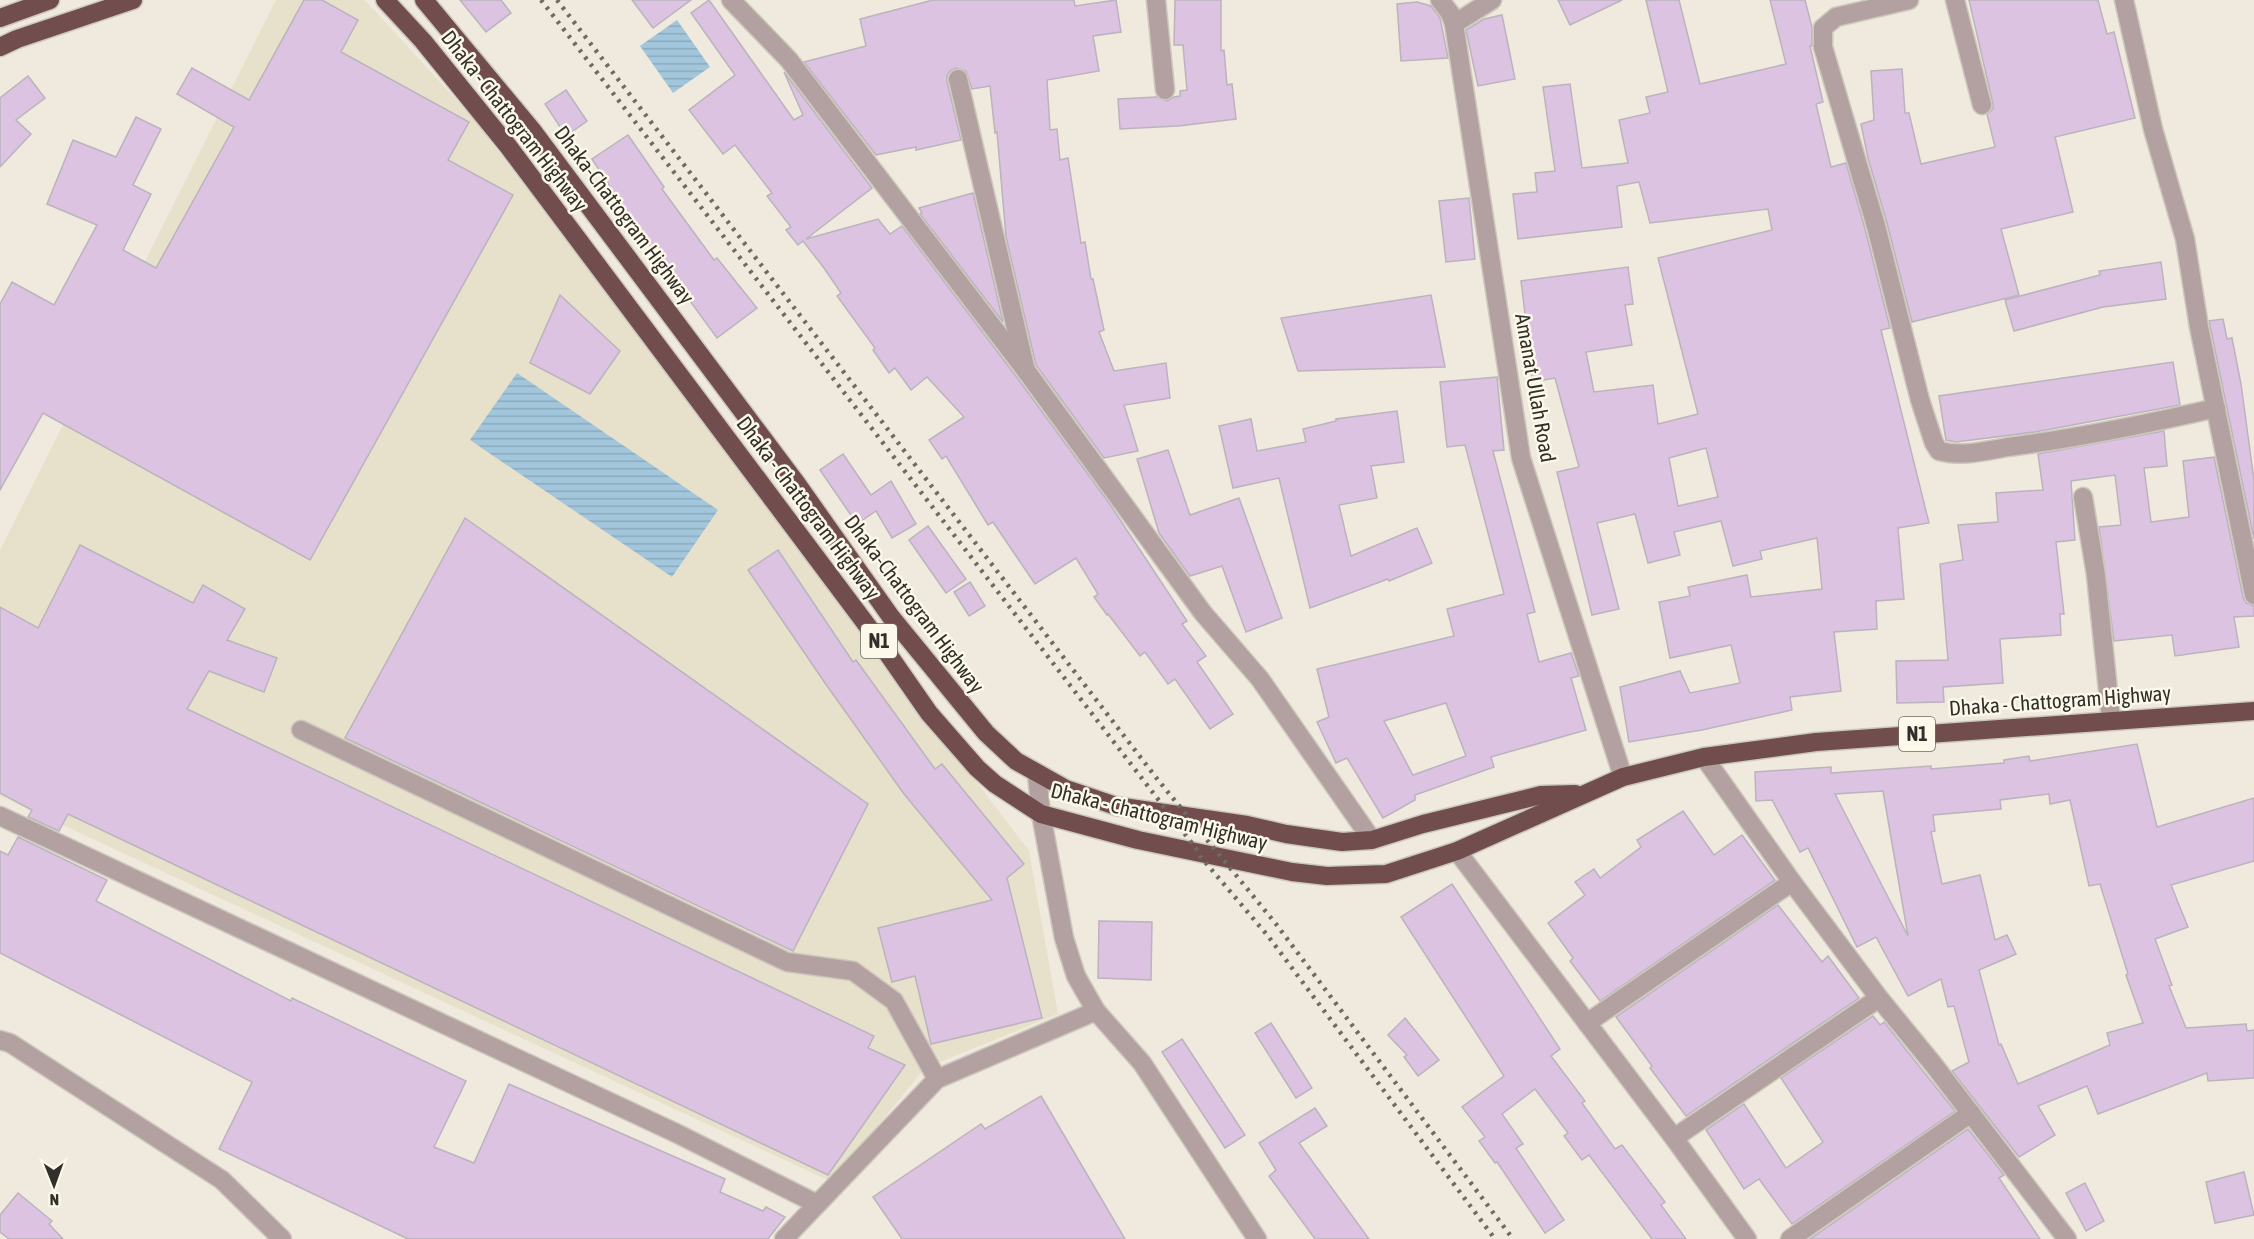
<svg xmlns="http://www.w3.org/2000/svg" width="2254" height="1239" font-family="'Asap Condensed',sans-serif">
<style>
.built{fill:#e7e0cb}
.water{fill:url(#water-rules)}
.building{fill:#dbc3e1;stroke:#bbb3be;stroke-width:1.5;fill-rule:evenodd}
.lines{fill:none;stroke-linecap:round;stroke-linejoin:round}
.minor-casing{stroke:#cdc8bd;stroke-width:21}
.highway-casing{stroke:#cdc8bd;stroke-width:21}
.minor{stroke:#b3a0a0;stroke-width:18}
.highway{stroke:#714d4d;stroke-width:18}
.rail{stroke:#6e6b64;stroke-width:4.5;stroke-dasharray:3 6;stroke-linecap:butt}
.labels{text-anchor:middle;stroke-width:5;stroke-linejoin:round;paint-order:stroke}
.shield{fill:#fcf8ea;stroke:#6e6b64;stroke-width:1.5}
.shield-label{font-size:20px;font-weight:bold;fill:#312f2a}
.street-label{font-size:21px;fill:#312f2a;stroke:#fcf8ea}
</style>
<defs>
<pattern id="water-rules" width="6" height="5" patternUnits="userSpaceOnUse" patternTransform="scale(1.5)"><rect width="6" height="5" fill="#a2c6db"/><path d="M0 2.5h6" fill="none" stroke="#8caabc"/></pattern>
</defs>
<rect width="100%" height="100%" fill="#efeadd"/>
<path class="built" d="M276 0H365L473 118 1029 851 1058 1014 925 1068 832 1182 0 796V550Z"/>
<g class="water">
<path d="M677 20 710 67 673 93 640 46Z"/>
<path d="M517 373 718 510 672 577 470 440Z"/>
</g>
<g class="building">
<path d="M304 0H322L358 20 341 52 469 122 448 160 513 195 310 560 43 413 0 490V304L12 282 54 305 97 225 47 204 73 140 116 157 136 117 161 129 133 185 151 194 123 250 156 268 234 127 177 94 192 68 249 100Z"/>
<path d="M460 0H501L511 13 486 32Z"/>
<path d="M632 0H691L653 28Z"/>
<path d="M709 0 794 120 803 115 784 72 872 188 806 239 878 219 890 234 902 226 1018 379 1109 503 1187 621 1182 624 1206 656 1197 662 1233 714 1210 729 1175 679 1168 684 1145 652 1140 656 1108 614 1107 615 1094 597 1098 594 1076 558 1035 584 993 522 988 525 946 456 942 459 929 440 964 417 927 377 911 390 895 368 889 373 873 350 875 348 837 296 841 293 824 268 803 241 798 245 786 230 791 227 767 196 772 193 735 145 723 154 689 110 735 75 691 13Z"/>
<path d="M933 0H1074L1075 6 1116 0 1121 32 1093 36 1099 71 1047 80 1050 130 1057 129 1060 160 1068 158 1081 243 1085 242 1091 279H1093L1104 330 1099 332 1114 371 1166 363 1170 398 1124 405 1138 451 1104 458 1036 365 1006 237 997 132 995 133 990 86 972 89 966 71 956 68 951 70 947 75V82L961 140 916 150V147L876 155 804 62 866 46 860 19Z"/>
<path d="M1175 0H1221V51L1224 50 1227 85 1232 84 1236 119 1178 126 1120 129 1118 99 1157 97 1167 101 1174 97 1180 96V91L1187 90 1183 45H1174Z"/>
<path d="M1558 0H1622L1570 25Z"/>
<path d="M1646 0H1679L1700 84 1786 64 1770 0H1805L1812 27V46H1810L1823 102 1816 104 1831 167 1846 163 1865 229 1890 328 1881 330 1929 523 1898 528 1904 599 1876 601 1877 629 1834 632 1841 691 1790 697 1792 710 1702 730 1629 742 1620 687 1680 671 1690 693 1740 683 1731 645 1670 658 1659 602 1690 596 1688 587 1747 575 1751 597 1822 589 1817 538 1760 551 1762 559 1733 566 1721 521 1674 532 1680 555 1648 563 1635 514 1597 523 1619 609 1592 615 1557 472 1579 467 1555 378 1533 382 1524 338H1528L1521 281 1628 267 1633 304 1625 305 1632 345 1586 352 1594 392 1653 385 1658 424 1698 414 1658 258 1772 230 1768 209 1650 223 1639 182 1617 186 1622 227 1518 239 1513 194 1537 192 1535 173 1555 171 1543 87 1570 84 1582 168 1628 163 1619 120 1650 113 1646 97 1668 92ZM1706 448 1718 497 1678 506 1669 458Z"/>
<path d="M1969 0H2098L2107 34 2114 32 2135 118 2055 137 2073 212 2001 229 2019 295 1912 322 1887 223 1868 158 1861 124 1874 120 1871 71 1902 69 1905 113H1909L1921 164 1995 147 1987 114 1993 109V104Z"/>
<path d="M1417 2 1431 6 1440 18 1448 58 1401 61 1397 4Z"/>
<path d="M1502 15 1515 79 1478 86 1466 30 1484 19Z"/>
<path d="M28 76 45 98 16 120 31 134 0 167V98Z"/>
<path d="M566 90 587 121 566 136 545 104Z"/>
<path d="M628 135 664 187 662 189 714 260 717 258 757 308 717 338 685 294 682 296 659 266 664 263 612 201 617 197 592 159Z"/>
<path d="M973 193 1003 322 920 214 922 213 919 208Z"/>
<path d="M1469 198 1475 259 1446 262 1439 201Z"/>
<path d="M2161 262 2166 299 2103 307 2014 331 2005 300 2100 275 2099 271Z"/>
<path d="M560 295 620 351 590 394 530 363Z"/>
<path d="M1431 295 1445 367 1298 371 1281 318Z"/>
<path d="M2223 319 2227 339 2232 338 2241 384 2254 480V539L2209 321Z"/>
<path d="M2173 362 2180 405 2035 432 1956 442 1946 440 1939 396Z"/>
<path d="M1497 377 1504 450 1493 451 1535 612 1527 614 1539 662 1571 653 1579 676 1571 678 1586 730 1491 757 1494 767 1415 795V800L1383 818 1347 758 1336 763 1317 722 1329 717 1317 669 1454 636 1447 609 1504 594 1465 445 1447 447 1440 382ZM1446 703 1466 756 1413 775 1384 721Z"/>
<path d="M1397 411 1404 462 1371 466 1377 498 1339 505 1351 556 1417 528 1432 563 1389 581 1388 579 1310 608 1279 478 1233 488 1219 426 1251 419 1257 451 1306 442 1303 429 1336 421V419Z"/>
<path d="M2164 431 2167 466 2144 468 2151 522 2189 517 2183 461 2214 457 2243 597 2246 603 2254 606V616L2234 617 2239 647 2175 656 2172 635 2114 641 2099 527 2121 525 2115 475 2071 481 2075 540 2056 542 2064 614H2060L2061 635 2000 639 2003 683 1943 687 1944 702 1897 703 1896 661 1948 660 1940 564 1963 560 1958 525 1998 522 1996 493 2043 490 2038 454Z"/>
<path d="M1168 450 1190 515 1239 498 1282 618 1246 632 1222 566 1190 576 1159 533 1137 459Z"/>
<path d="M843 454 871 495 891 481 916 524 892 538 876 511 857 524 820 470Z"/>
<path d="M465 518 868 804 793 951 345 738Z"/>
<path d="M928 526 966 579 946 593 909 540Z"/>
<path d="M80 545 193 603 203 585 245 609 227 640 277 658 264 692 209 671 187 709 874 1036 868 1048 905 1065 828 1175 68 814 59 831 28 817 32 810 0 793V607L38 628Z"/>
<path d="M778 550 853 662 856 660 935 769 942 764 1024 864 1007 878 1042 1018 931 1044 915 976 892 982 878 928 992 900 904 794 825 683 748 570Z"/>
<path d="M970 582 985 606 969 616 954 592Z"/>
<path d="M2137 744 2157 827 2254 798V861L2171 885 2188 927 2155 939 2172 985 2169 986 2186 1028 2246 1024 2247 1031 2254 1030V1078L2208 1081 2207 1073 2098 1114 2087 1086 2038 1106 2055 1135 2019 1157 1952 1071 1969 1062 1954 1006 1948 1007 1941 979 1908 996 1876 937 1857 947 1808 848 1800 852 1772 800 1756 801 1755 772 1831 767V773L1931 766V769L2004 763V760L2029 756 2030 761ZM1883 791 1908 936 1835 794ZM2049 794 2050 804 2070 800 2089 886 2100 884 2128 974 2126 975 2143 1023 2107 1033 2110 1045 2018 1084 2001 1044 1999 1045 1979 970 2016 954 2007 935 1995 940 1980 875 1942 884 1931 832 1935 831 1933 815 2001 809 2000 800Z"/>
<path d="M1683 811 1714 855 1742 835 1775 880 1600 1001 1570 961 1573 958 1548 923 1585 895 1575 882 1594 869 1600 878 1641 847 1637 840Z"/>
<path d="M18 837 107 880 96 901 291 1001 292 998 466 1081 434 1147 474 1163 509 1084 725 1179 720 1192 763 1211 766 1207 785 1217 768 1239H408L219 1149 252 1082 0 953V851L8 855Z"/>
<path d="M1452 884 1560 1049 1551 1056 1585 1101 1582 1103 1615 1149 1622 1145 1665 1202 1661 1205 1686 1239H1652L1589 1155 1582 1160 1564 1136 1568 1133 1535 1089 1502 1114 1523 1144 1516 1148 1564 1220 1545 1233 1497 1162 1495 1163 1479 1141 1485 1137 1462 1107 1504 1076 1401 917Z"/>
<path d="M1778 905 1822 962 1828 956 1859 998 1686 1116 1650 1068 1652 1066 1616 1017Z"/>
<path d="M1099 921 1152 922 1151 980 1098 978Z"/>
<path d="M1873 1016 1880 1025 1884 1022 1955 1111 1792 1224 1759 1179 1744 1189 1706 1130 1744 1104 1786 1168 1823 1142 1781 1078Z"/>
<path d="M1405 1018 1439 1060 1418 1076 1404 1057 1407 1055 1388 1035Z"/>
<path d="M1271 1023 1312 1088 1296 1098 1255 1033Z"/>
<path d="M1182 1039 1245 1135 1225 1148 1162 1052Z"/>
<path d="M1041 1096 1125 1239H902L873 1197 981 1124 985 1129Z"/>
<path d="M1315 1108 1327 1126 1299 1143 1369 1239H1315L1269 1176 1276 1170 1259 1143Z"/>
<path d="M1968 1129 2004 1175 1999 1178 2040 1239H1810Z"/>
<path d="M2244 1172 2254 1215 2215 1223 2206 1182Z"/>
<path d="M2085 1183 2104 1221 2086 1231 2066 1193Z"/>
<path d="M18 1193 52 1221 49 1224 63 1239H9L0 1232V1215Z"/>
</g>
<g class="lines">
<defs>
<g id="minor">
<path d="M731 0 789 60 1027 372 1203 613 1260 679 1372 840"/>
<path d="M1156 0 1165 90"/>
<path d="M1440 0 1450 13 1454 24 1521 458 1623 777"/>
<path d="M1909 0 1836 17 1823 28V47L1876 226 1920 400 1934 443 1939 451C1962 457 1985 451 2008 447 2078 438 2147 424 2216 408"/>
<path d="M1955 0 1982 105"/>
<path d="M2124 0 2153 129 2185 239 2199 327 2254 595"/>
<path d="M1454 24 1492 0"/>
<path d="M958 79 1025 367"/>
<path d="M2083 497 2096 575 2111 719"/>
<path d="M301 730 787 962 853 971 894 1001 937 1079"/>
<path d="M1704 757 1792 882 1879 998 1933 1064 2067 1239"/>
<path d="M1037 774 1041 814 1064 938 1076 976 1096 1011 1142 1063 1257 1239"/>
<path d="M0 816 678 1134 817 1204"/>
<path d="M1457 851 1674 1138 1747 1239"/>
<path d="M1587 1023 1792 882"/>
<path d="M0 1040 10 1043 222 1180 282 1239"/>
<path d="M1674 1138 1879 998"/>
<path d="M784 1239 937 1079 1096 1011"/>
<path d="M1790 1239 1971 1113"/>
</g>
<g id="highway">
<path d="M385 0 423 41 508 146 881 644 929 713 977 768 995 784 1041 814 1138 840 1292 872 1327 876 1386 874 1457 851 1623 777 1704 757 1816 742 2254 711"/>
<path d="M424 0 532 130 797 484 891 617 986 733 1016 761 1066 789 1116 806 1247 825 1286 834 1342 842 1372 840 1423 824 1541 795 1575 794"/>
<path d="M0 18 50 0"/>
<path d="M0 47 17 39 133 0"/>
</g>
</defs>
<use href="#minor" class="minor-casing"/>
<use href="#highway" class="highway-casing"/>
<use href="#minor" class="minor"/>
<use href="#highway" class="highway"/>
<g class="rail">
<path d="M541 0 1198 851 1200 856 1268 936 1495 1239"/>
<path d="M557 0 1158 780 1276 924 1513 1239"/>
</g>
</g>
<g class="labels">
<g class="shield">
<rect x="861" y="624" width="36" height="34" rx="4.5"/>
<rect x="1899" y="717" width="36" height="34" rx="4.5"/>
</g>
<g class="shield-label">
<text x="879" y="648">N1</text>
<text x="1917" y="741">N1</text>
</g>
<g class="street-label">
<text transform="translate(514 121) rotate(52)" y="7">Dhaka - Chattogram Highway</text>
<text transform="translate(624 215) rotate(53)" y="7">Dhaka-Chattogram Highway</text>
<text transform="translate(1535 388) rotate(80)" y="7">Amanat Ullah Road</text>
<text transform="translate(808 508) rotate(53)" y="7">Dhaka - Chattogram Highway</text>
<text transform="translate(914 604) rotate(53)" y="7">Dhaka-Chattogram Highway</text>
<text transform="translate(2060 701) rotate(-4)" y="7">Dhaka - Chattogram Highway</text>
<text transform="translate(1159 817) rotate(14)" y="7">Dhaka - Chattogram Highway</text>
</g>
</g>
<g transform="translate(54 1185) rotate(179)" stroke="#fcf8ea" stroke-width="4.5" paint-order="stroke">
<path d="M0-4.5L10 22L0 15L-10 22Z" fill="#312f2a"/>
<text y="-9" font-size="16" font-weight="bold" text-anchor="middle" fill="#312f2a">N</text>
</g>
</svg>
